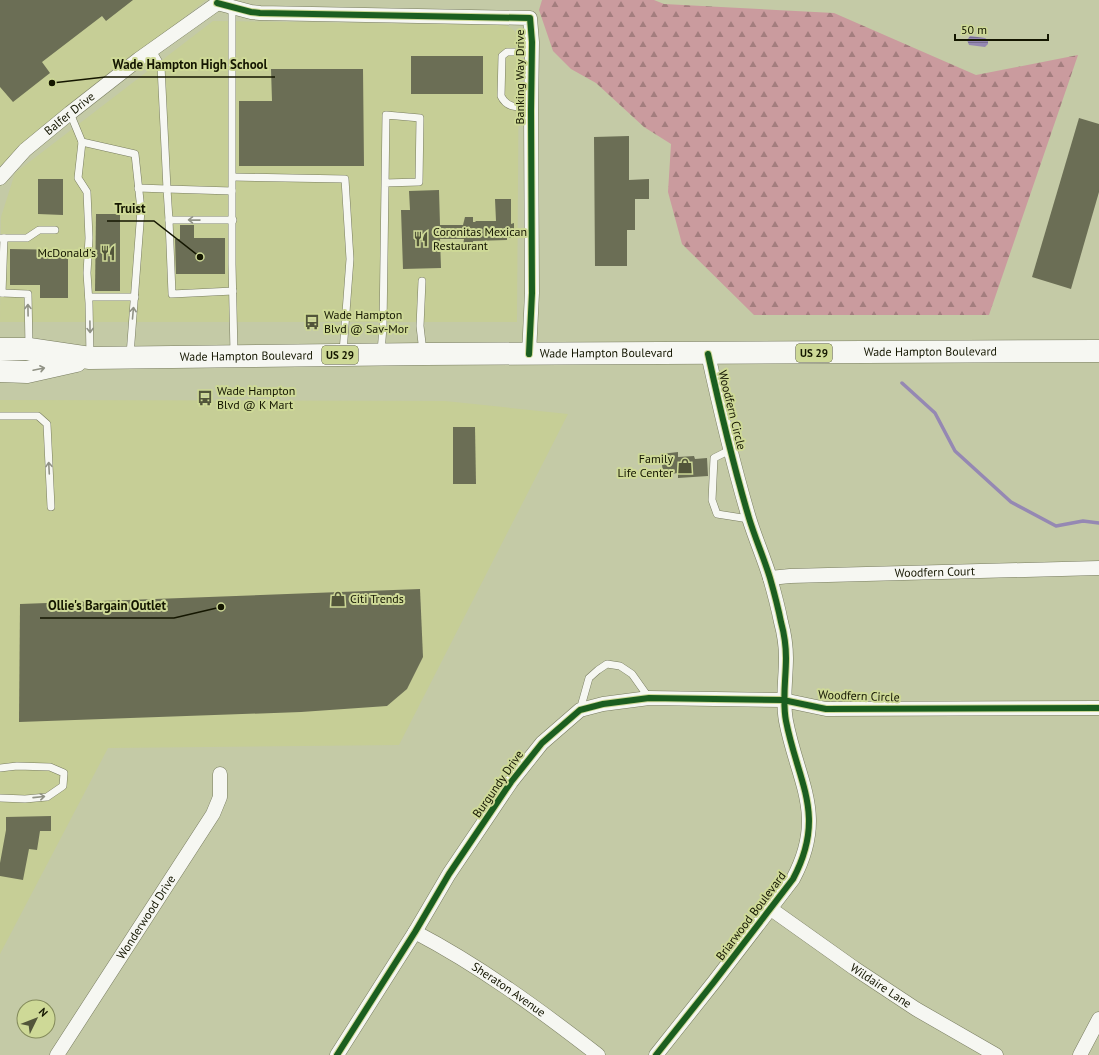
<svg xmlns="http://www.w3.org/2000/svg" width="1099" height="1055" font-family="'PT Sans',sans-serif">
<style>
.built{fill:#c6ce96}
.forest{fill:url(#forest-firs)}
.water{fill:url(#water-rules)}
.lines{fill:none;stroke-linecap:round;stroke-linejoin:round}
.stream{stroke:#9588b3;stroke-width:3.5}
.building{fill:#6b6e55}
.lane-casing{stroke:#787c60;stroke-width:8}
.street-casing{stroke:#787c60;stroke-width:15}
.primary-casing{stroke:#787c60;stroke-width:23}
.lane{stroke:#f6f7f2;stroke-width:7}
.street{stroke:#f6f7f2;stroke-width:14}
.primary{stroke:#f6f7f2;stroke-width:22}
.cycleway-casing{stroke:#ced997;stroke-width:8}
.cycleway{stroke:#1b5e20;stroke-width:6}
.oneway{stroke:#909285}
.labels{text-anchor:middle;stroke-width:4;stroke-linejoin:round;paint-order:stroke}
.shield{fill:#ced997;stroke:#4c502d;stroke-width:1}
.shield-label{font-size:11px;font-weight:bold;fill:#141600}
.street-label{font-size:12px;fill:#141600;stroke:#ced997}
.poi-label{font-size:12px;fill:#141600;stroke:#ced997;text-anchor:start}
.leader{fill:none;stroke:#141600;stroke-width:1.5}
.callout-dot{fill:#141600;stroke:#ced997;stroke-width:1.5}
.callout-label{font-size:13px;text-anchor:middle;font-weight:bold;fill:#141600;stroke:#ced997;stroke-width:4;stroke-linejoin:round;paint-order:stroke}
</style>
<defs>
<pattern id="forest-firs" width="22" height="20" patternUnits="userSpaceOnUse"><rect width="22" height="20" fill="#ca9b9e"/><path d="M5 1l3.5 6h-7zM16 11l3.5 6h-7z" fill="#a37d7e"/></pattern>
<pattern id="water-rules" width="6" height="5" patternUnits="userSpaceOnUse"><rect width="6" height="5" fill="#9588b3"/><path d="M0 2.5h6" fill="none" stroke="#786e8f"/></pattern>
</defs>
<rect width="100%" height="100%" fill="#c4caa6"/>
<g class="built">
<path d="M0 0H206L0 166Z"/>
<path d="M213 21 506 25 514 30 519 38 517 322H0L1 217 15 173Z"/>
<path d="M0 400 445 401 568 414 399 745 108 748 0 954Z"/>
</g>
<path class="forest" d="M542 0H654L664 4 834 13 976 75 1078 55 989 315H754L682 244 668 192 671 144 644 127 596 83 571 69 553 51 539 10Z"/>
<path class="water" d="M970 36 985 38 988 40V44L985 47 969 45 967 40Z"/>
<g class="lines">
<path class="stream" d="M902 383 935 413 955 451 1011 502 1056 526 1083 521 1099 523"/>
</g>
<g class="building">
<path d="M0 0H133L106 21 102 16 42 62 50 73 13 102 0 87Z"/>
<rect x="411" y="56" width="72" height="38"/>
<path d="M271 69H363L364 166H239V101H272Z"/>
<path d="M1079 118 1099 124V192L1071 289 1032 277Z"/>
<path d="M629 136V180L649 179V199H635V230H627V266H595L594 137Z"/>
<path d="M38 179H63V215L38 214Z"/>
<path d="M439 190 440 225H463L465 217H473V222H475L476 221H496L495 199H511V224L514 223V238H507V240L473 241V246H463L464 239H440L441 268 403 269 401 210H410L409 191Z"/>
<path d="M96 214H120V291H95Z"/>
<path d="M180 225H194V238H225V274H176L175 239H180Z"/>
<path d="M10 249 68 250V298H40V285H10Z"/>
<path d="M453 427H475L476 484H453Z"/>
<path d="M678 452V457L694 456 695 459 707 458 708 476 678 478V473L663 475 661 454Z"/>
<path d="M420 589 423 657 407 689 387 706 301 712 19 722 20 604Z"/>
<path d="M51 816V831H40L37 850 29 849 23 880 0 876V863L6 830V817Z"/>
</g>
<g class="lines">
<defs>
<g id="lane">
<path d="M232 7V264L234 353"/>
<path d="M152 50 161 66 167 189 232 191"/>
<path d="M531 107C519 107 507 109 501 96L502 56 507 52H532"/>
<path d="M70 113 82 142 78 178 87 192 89 238 87 273 89 303 90 356"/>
<path d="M82 142 135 154 141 210 130 355"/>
<path d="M233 177 345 179 350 259 343 352"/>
<path d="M138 188 167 189 169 220"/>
<path d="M233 220H169L172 294 233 291"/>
<path d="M0 238H27L39 230H55"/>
<path d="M422 281 420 326 423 352"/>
<path d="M0 293H2L4 238"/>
<path d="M2 293 28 294 29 347"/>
<path d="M89 297H135"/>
<path d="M381 352 383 327 386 115 420 118 419 182 385 183"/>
<path d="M0 416H38L47 424 51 507"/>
<path d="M730 450 714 458 712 500 717 514 749 519"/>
<path d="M580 710 589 678 598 670 607 664 620 666 632 674 649 698"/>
<path d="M0 768 17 766 50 767 64 773 63 786 47 797 25 799 0 798"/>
</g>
<g id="street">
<path d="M217 3 251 12 260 13 530 18 532 42 531 111 532 293 529 354"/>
<path id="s1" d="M0 178 25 150 70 113 139 59 222 0"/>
<path id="s2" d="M770 578 790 576 1099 568"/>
<path id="s3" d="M771 909 854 968 916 1009 996 1055"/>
<path id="s4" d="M415 932C480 966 540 1010 598 1055"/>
<path id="s5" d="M57 1055 213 814 220 797V774"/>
<path d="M337 1055 415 932 449 874 511 782 542 743 580 710 603 704 649 698 783 700 826 709 1099 708"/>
<path d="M656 1055 714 982 793 879C827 815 798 783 786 721 782 700 786 679 786 658 786 647 784 633 781 622 778 607 774 592 770 578 764 558 755 538 749 518 733 464 720 409 708 354"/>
<path d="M1080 1055 1099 1019"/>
</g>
<g id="primary">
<path id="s6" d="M0 349H29L90 358 424 354 1099 351"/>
<path d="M0 371 27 372 76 361"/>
</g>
</defs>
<use href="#lane" class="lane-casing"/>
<use href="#street" class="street-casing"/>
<use href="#primary" class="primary-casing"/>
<use href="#lane" class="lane"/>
<use href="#street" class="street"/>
<use href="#primary" class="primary"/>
<defs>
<g id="cycleway">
<path d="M217 3 251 12 260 13 530 18 532 42 531 111 532 293 529 354"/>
<path d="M337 1055 415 932 449 874 511 782 542 743 580 710 603 704 649 698 783 700 826 709 1099 708"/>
<path d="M656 1055 714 982 793 879C827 815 798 783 786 721 782 700 786 679 786 658 786 647 784 633 781 622 778 607 774 592 770 578 764 558 755 538 749 518 733 464 720 409 708 354"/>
</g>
</defs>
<use href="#cycleway" class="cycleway-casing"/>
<use href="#cycleway" class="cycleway"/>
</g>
<defs><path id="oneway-shaft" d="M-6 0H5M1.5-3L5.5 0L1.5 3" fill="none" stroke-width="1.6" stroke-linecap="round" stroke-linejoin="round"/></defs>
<g class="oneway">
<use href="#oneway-shaft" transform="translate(194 220) rotate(-179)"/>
<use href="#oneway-shaft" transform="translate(28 310) rotate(-91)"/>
<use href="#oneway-shaft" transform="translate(133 313) rotate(-85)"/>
<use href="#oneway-shaft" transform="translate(90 327) rotate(89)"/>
<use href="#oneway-shaft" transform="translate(39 369) rotate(-12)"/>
<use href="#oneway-shaft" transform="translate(49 468) rotate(-93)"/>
<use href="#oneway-shaft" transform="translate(39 797) rotate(-6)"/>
</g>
<defs>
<symbol id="restaurant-bare" viewBox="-9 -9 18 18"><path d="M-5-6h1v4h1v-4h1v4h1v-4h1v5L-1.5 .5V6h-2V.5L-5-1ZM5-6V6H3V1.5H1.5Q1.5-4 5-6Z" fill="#52553a" stroke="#ced997" stroke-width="2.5" paint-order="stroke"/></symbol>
<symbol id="bus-bare" viewBox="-9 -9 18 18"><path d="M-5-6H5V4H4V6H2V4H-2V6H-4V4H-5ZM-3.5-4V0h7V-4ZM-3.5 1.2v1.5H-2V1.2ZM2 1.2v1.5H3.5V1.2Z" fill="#52553a" stroke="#ced997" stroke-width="2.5" paint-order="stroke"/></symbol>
<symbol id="shop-bare" viewBox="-9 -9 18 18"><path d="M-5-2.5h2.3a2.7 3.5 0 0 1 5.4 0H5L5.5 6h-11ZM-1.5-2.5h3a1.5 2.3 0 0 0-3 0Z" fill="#52553a" stroke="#ced997" stroke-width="2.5" paint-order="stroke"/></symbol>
</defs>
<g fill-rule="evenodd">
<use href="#restaurant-bare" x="410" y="228" width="22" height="22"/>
<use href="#restaurant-bare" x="97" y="242" width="22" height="22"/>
<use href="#bus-bare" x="301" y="311" width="22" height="22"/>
<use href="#bus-bare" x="194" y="387" width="22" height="22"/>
<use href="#shop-bare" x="674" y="455" width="22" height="22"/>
<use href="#shop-bare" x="327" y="588" width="22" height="22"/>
</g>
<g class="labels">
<g class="shield">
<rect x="796" y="344" width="36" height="18" rx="3"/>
<rect x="322" y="346" width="36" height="18" rx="3"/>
</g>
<g class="shield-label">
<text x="814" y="357">US 29</text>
<text x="340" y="359">US 29</text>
</g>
<g class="street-label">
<text transform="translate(520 77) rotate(-90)" y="4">Banking Way Drive</text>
<text dy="4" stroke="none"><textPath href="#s1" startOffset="95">Balfer Drive</textPath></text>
<text dy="4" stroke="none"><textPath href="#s6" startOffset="931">Wade Hampton Boulevard</textPath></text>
<text dy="4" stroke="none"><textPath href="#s6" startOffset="607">Wade Hampton Boulevard</textPath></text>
<text dy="4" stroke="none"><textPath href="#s6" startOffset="247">Wade Hampton Boulevard</textPath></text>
<text transform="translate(732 410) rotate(76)" y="4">Woodfern Circle</text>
<text dy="4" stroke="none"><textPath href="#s2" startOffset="165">Woodfern Court</textPath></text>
<text transform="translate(859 696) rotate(2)" y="4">Woodfern Circle</text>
<text transform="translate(498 784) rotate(-55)" y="4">Burgundy Drive</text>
<text transform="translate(751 916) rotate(-53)" y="4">Briarwood Boulevard</text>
<text dy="4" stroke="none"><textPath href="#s5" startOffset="164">Wonderwood Drive</textPath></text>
<text dy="4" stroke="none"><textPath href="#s3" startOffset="134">Wildaire Lane</textPath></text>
<text dy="4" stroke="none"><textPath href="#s4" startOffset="110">Sheraton Avenue</textPath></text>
</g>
<g class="poi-label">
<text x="433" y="236">Coronitas Mexican<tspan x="433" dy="14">Restaurant</tspan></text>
<text x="96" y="257" text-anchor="end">McDonald's</text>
<text x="324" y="319">Wade Hampton<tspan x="324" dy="14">Blvd @ Sav-Mor</tspan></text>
<text x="217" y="395">Wade Hampton<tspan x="217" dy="14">Blvd @ K Mart</tspan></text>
<text x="673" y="463" text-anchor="end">Family<tspan x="673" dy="14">Life Center</tspan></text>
<text x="350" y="603">Citi Trends</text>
</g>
</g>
<path class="leader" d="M52 83L105 77H275M200 257L154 221H107M221 607L174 618H40"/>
<g class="callout-dot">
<circle cx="52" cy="83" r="4"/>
<circle cx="200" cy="257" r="4"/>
<circle cx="221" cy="607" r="4"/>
</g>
<g class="callout-label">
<text x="190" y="69">Wade Hampton High School</text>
<text x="130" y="213">Truist</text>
<text x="107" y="610">Ollie's Bargain Outlet</text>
</g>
<g transform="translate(36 1019) rotate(47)"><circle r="19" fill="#ced997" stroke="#848b5b"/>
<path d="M0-3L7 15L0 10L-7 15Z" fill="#52553a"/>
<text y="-6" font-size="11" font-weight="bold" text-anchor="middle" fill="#141600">N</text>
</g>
<path d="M955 34v6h93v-6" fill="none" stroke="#141600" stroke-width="2"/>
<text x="961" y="34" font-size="12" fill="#141600" stroke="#ced997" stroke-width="3" paint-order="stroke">50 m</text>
</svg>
